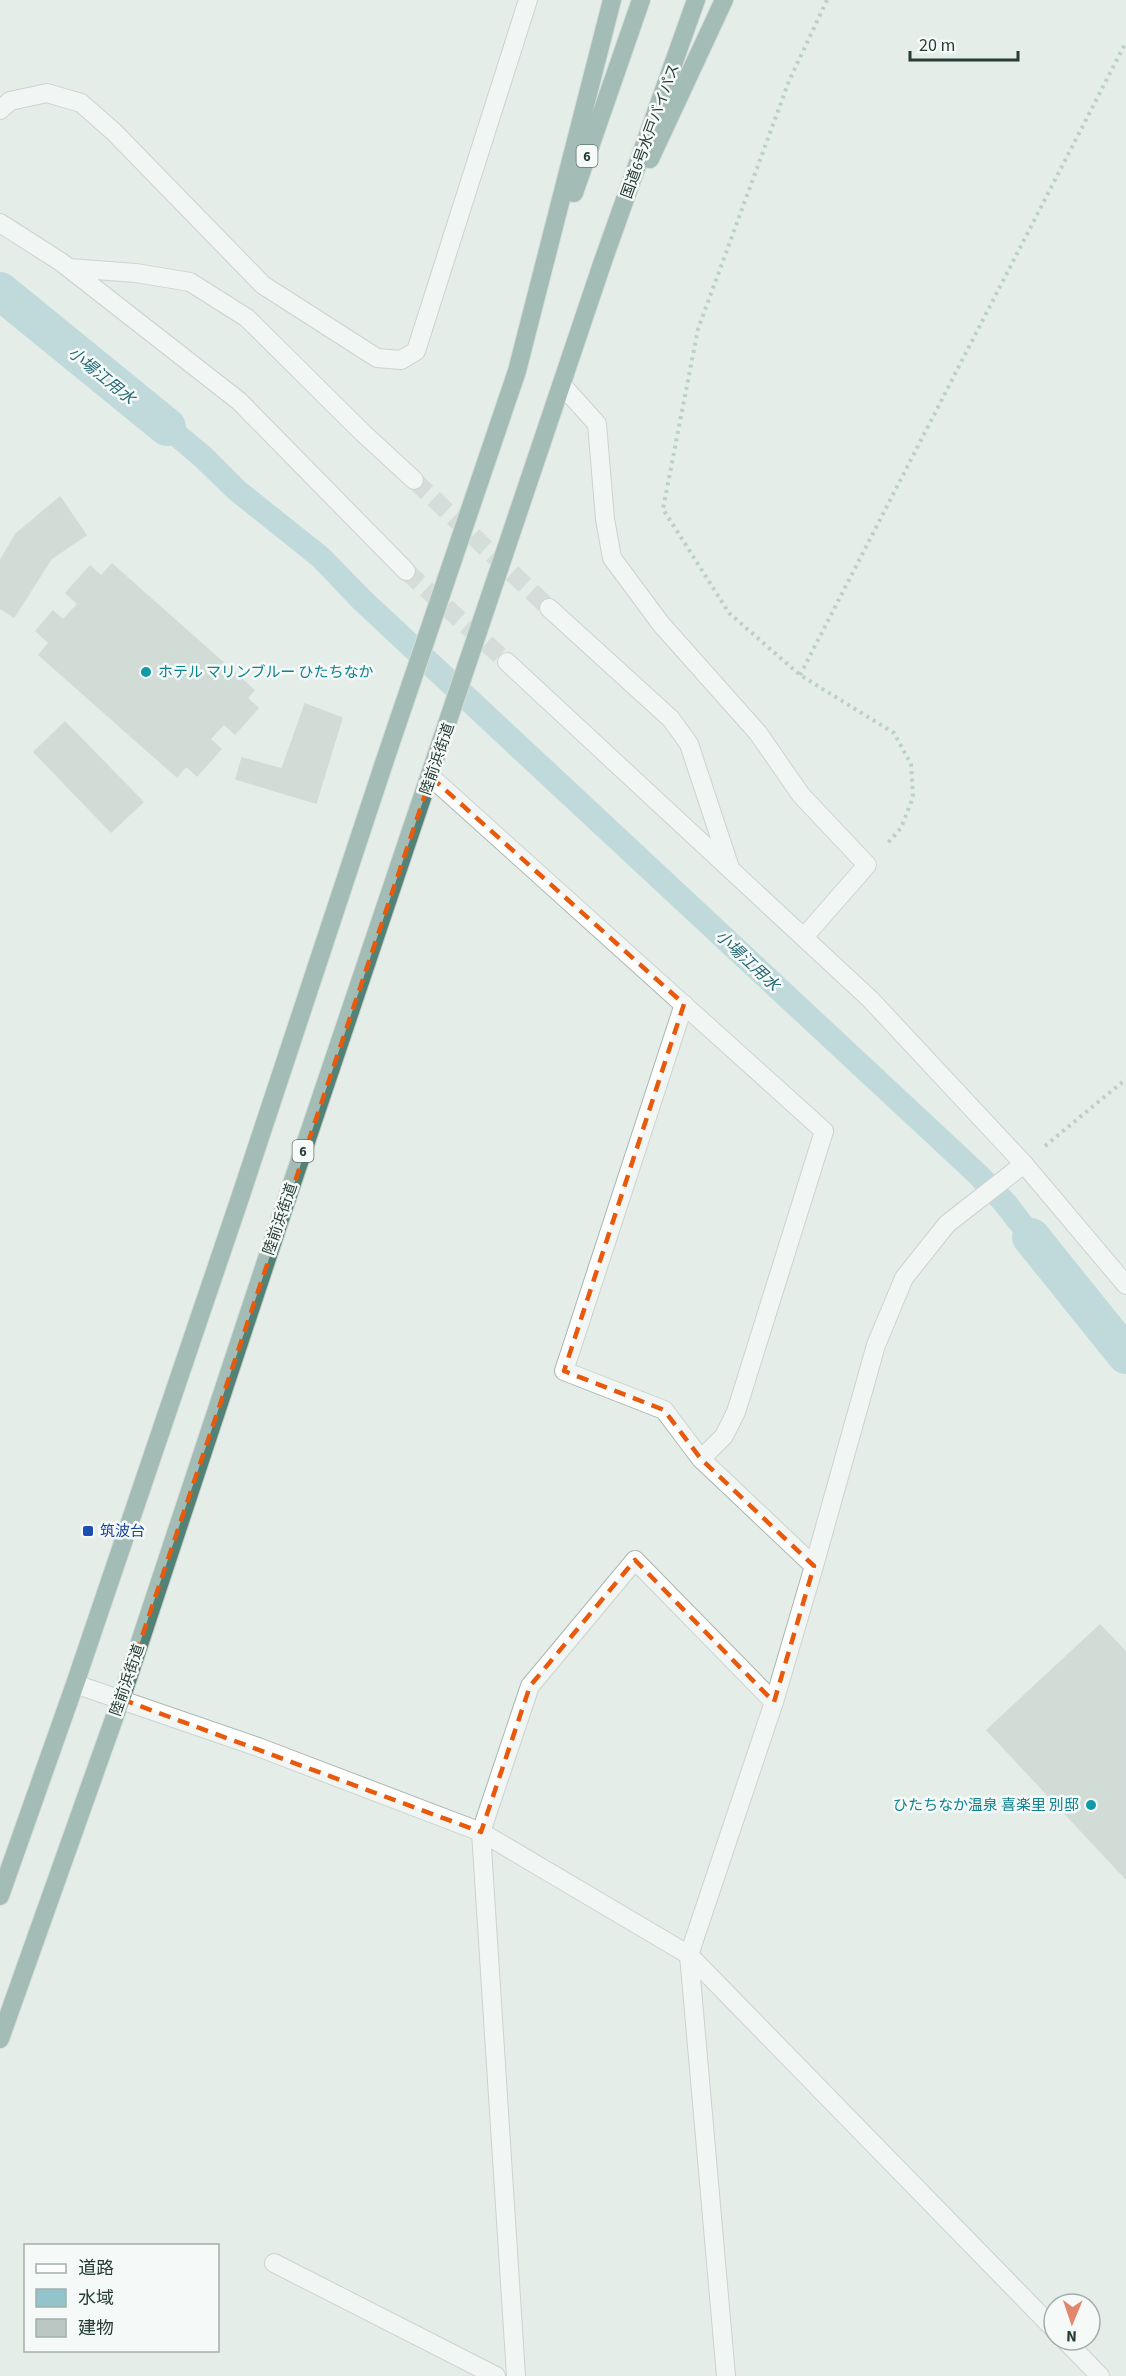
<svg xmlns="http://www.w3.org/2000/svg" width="1126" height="2376" font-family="'Source Sans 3','Noto Sans JP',sans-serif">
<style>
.water{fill:#93c4cb}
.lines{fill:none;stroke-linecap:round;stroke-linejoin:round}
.canal{stroke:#93c4cb;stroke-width:38}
.building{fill:#bbc7c2;stroke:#b8c6c0;stroke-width:1.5}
.minor-tunnel{stroke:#bfcac5;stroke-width:18;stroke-dasharray:18 9;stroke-linecap:butt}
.tertiary-tunnel{stroke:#bfcac5;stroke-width:18;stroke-dasharray:18 9;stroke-linecap:butt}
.service-casing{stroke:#a8b5b0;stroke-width:20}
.minor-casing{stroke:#a8b5b0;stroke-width:20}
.tertiary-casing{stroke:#a8b5b0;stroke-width:20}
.trunk-casing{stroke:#c2c9c7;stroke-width:20}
.path{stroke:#89ada1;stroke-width:4;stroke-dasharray:3 4.5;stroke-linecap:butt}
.service{stroke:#fff;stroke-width:18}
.minor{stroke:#fff;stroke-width:18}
.tertiary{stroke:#fff;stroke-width:18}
.trunk{stroke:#528276;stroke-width:18}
.marked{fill:none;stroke:#e8590c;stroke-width:4.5;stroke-dasharray:12 8;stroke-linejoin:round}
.culture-dot{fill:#0f9aa8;stroke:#f5f9f7;stroke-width:2}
.transit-dot{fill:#1a4fb4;stroke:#f5f9f7;stroke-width:2}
.labels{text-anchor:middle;stroke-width:5;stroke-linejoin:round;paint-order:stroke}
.shield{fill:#f5f9f7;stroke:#647570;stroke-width:1.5}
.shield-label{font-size:14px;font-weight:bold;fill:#263d36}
.street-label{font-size:15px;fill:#263d36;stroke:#f5f9f7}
.culture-label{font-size:15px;fill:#0d838f;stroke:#f5f9f7;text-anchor:start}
.transit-label{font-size:15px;fill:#164399;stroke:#f5f9f7;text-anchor:start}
.water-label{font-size:16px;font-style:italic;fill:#266873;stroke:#f5f9f7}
</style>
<rect width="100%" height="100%" fill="#e5ede9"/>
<path class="water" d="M136 385 212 449 245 482 329 549 371 592 987 1167 1015 1196 1072 1270 1054 1285 995 1210 969 1182 509 754 353 608 313 566 228 498 195 466 121 403Z"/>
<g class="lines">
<g class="canal">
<path d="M0 291 167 427"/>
<path d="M1031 1237 1126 1355"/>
</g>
</g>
<g class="building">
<path d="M60 497 86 535 51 559 14 617 0 608V561L16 534Z"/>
<path d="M112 564 254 690 247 698 258 708 235 734 224 724 210 739 221 749 197 776 186 766 177 777 39 655 49 643 36 631 53 611 63 620 78 604 66 593 90 566 101 576Z"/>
<path d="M305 704 342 718 316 803 236 779 242 758 282 769Z"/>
<path d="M65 722 143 802 111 832 34 752Z"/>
<path d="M1100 1625 1126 1652V1879L987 1730Z"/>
</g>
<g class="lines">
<path class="minor-tunnel" d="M414 480 549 608"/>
<path class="tertiary-tunnel" d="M406 571 507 662"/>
<defs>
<path id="service" d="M274 2263 496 2376"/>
<g id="minor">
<path d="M0 110 10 101 47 93 81 103 114 132 263 285 377 358 401 360 416 351 528 0"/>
<path d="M69 268 136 273 190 282 247 318 363 433 414 480"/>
<path d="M562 385 597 424 605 519 612 558 661 624 758 733 801 795 867 865 804 937"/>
<path d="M549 608 671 719 689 744 730 868"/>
<path d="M431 777 824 1131 736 1412 724 1436 701 1459"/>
<path d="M684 1004 564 1371 664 1410 701 1459 814 1566"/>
<path d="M75 1684 258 1747 481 1832 689 1955 1054 2329"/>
<path d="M1065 2340 1100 2376"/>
<path d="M516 2376 481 1832 530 1686 635 1560 774 1702"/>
<path d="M726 2376 689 1955 774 1702 814 1566 876 1345 904 1278 947 1224 1024 1164"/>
</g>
<g id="tertiary">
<path d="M0 223 61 262 239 401 406 571"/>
<path d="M507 662 870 999 1024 1164 1126 1285"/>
</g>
<g id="trunk">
<path d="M650 159 724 0"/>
<path d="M574 193 641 0"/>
<path d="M0 1896 75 1684 240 1198 385 760 517 371 612 0"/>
<path d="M0 2039 121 1699 283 1210 603 261 696 0"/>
</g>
</defs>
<use href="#service" class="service-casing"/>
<use href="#minor" class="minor-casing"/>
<use href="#tertiary" class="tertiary-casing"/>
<use href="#trunk" class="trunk-casing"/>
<g class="path">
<path d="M827 0 789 81 698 329 663 509 729 613 800 675 894 733 911 764 913 797 901 828 886 845"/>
<path d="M800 675 1126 42"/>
<path d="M1045 1146 1126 1079"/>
</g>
<use href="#service" class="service"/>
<use href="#minor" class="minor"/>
<use href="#tertiary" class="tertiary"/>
<use href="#trunk" class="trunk"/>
</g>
<path d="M0 0H1126V2376H0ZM431 777 684 1004 564 1371 664 1410 701 1459 814 1566 774 1702 635 1560 530 1686 481 1832 121 1699Z" fill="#e5ede9" fill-opacity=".55" fill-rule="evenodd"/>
<path class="marked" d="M431 777 684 1004 564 1371 664 1410 701 1459 814 1566 774 1702 635 1560 530 1686 481 1832 121 1699Z"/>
<g class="culture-dot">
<circle cx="146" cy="672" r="6"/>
<circle cx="1091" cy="1805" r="6"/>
</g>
<rect class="transit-dot" x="82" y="1525" width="12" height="12" rx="3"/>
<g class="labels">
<g class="shield">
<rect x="576.5" y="145" width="21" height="22" rx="4.5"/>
<rect x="292.5" y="1140" width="21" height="22" rx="4.5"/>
</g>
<g class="shield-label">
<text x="587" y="161">6</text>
<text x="303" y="1156">6</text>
</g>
<g class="street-label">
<text transform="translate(650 131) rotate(-70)" y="5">国道6号水戸バイパス</text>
<text transform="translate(437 759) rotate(-71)" y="5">陸前浜街道</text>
<text transform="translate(280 1219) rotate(-71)" y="5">陸前浜街道</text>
<text transform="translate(127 1680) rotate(-71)" y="5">陸前浜街道</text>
</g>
<g class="culture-label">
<text x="158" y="677">ホテル マリンブルー ひたちなか</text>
<text x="1079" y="1810" text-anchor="end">ひたちなか温泉 喜楽里 別邸</text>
</g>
<g class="transit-label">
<text x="100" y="1536">筑波台</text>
</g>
<g class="water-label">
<text transform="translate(102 375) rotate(39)" y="6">小場江用水</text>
<text transform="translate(748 960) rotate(43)" y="6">小場江用水</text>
</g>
</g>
<rect x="24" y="2244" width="195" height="108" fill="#f5f9f7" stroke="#a2aeaa" stroke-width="1.5"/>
<rect x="36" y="2264" width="30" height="9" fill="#ffffff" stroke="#a2aeaa" stroke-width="1.5"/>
<text x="78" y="2274" font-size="18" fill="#263d36">道路</text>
<rect x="36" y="2289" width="30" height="18" fill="#93c4cb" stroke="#a2aeaa" stroke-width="1.5"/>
<text x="78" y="2304" font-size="18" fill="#263d36">水域</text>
<rect x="36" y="2319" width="30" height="18" fill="#bbc7c2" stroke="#a2aeaa" stroke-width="1.5"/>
<text x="78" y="2334" font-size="18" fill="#263d36">建物</text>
<g transform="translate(1072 2322) rotate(182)"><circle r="28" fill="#f5f9f7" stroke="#a2aeaa" stroke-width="1.5"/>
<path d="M0-4.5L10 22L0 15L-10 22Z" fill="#e3876c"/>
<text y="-9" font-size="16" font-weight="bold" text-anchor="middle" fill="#263d36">N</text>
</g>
<path d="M910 51v9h108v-9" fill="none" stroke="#263d36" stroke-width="3"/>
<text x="919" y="51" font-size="18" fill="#263d36" stroke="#f5f9f7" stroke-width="4.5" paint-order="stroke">20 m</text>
</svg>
